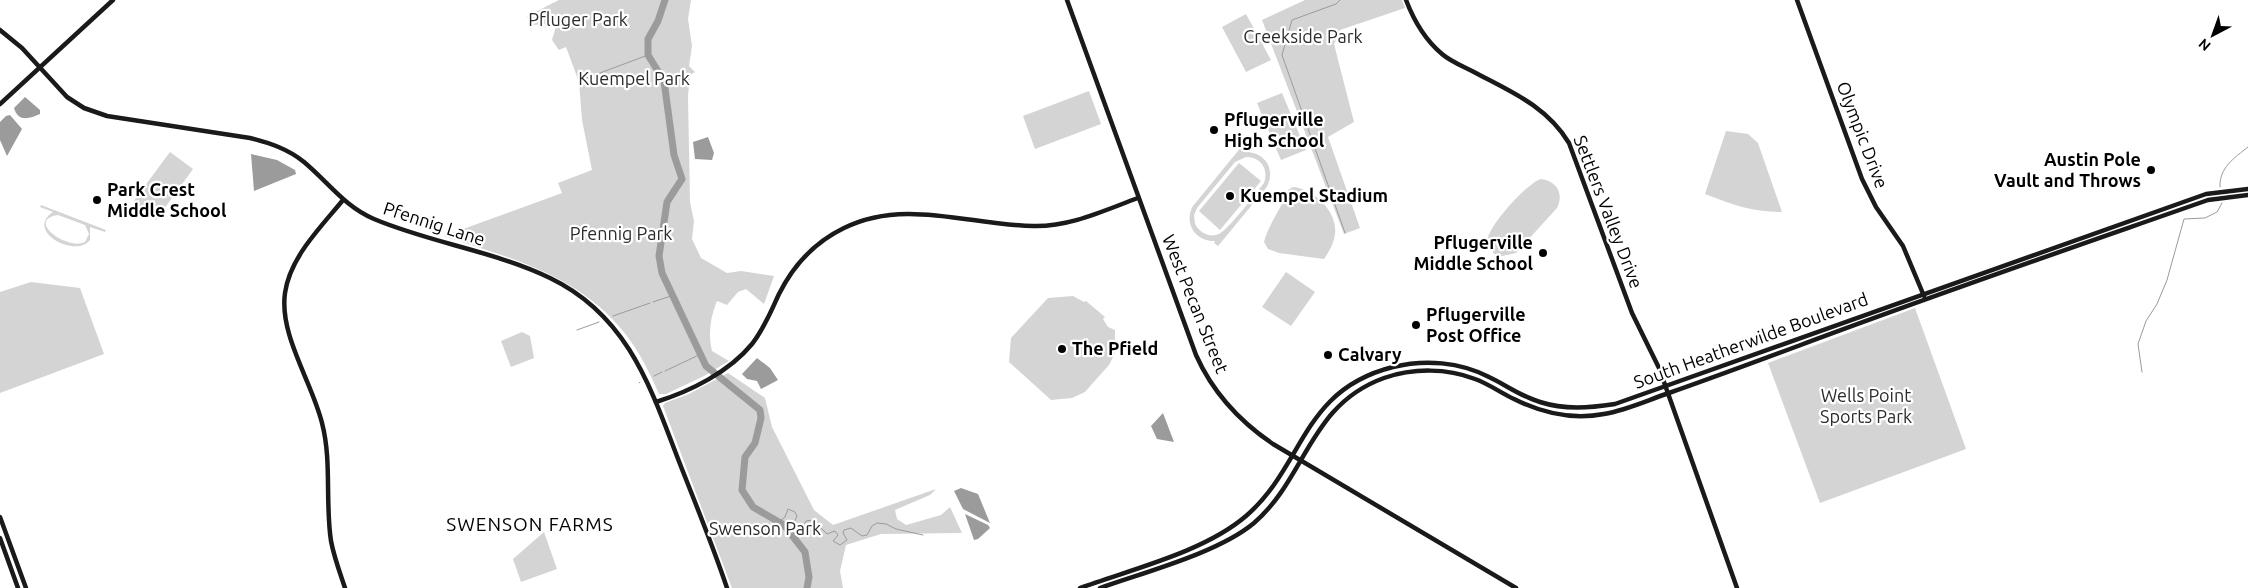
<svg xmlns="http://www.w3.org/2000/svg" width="2248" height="588" font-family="Ubuntu,sans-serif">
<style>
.green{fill:#d4d4d4;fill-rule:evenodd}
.water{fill:#9b9b9b}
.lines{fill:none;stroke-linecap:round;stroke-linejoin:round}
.stream{stroke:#9b9b9b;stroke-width:1}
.river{stroke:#9b9b9b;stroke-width:7}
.secondary{stroke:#1a1a1a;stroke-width:4.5}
.poi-dot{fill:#000;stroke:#fff;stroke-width:2}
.labels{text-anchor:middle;stroke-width:4.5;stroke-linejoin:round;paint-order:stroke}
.park-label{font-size:18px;fill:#2b2b2b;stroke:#fff}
.poi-label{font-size:18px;font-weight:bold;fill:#000;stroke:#fff;text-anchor:start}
.street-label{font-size:18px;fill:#000;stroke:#fff}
.neighbourhood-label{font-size:19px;letter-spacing:1px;fill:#000;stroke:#fff}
</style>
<rect width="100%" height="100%" fill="#fff"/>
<g class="green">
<path d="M559 0H691L688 19 692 46 689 66 695 72 690 75 688 96 690 202 694 221 692 239 701 258 727 273 741 271 774 276 764 304 746 289 738 292 727 305 717 301C710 318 708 334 712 351L729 361 704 376 666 394H659C651 376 643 359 632 343 586 277 516 260 444 236L562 193 558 183 592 170 582 120 579 82 566 47 559 50 552 40 557 23 532 25 527 16Z"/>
<path d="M1305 0H1402L1405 8 1340 30 1334 44 1354 122 1328 137 1360 228 1344 234 1262 20Z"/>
<path d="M1246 14 1271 60 1246 72 1222 27Z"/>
<path d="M1089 91 1101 124 1035 149 1023 116Z"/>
<path d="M1282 93 1306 150 1281 160 1257 103Z"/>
<path d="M1726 131 1748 134 1758 143 1782 212C1752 212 1733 205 1705 194Z"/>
<path d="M1242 146 1246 150 1244 152C1265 151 1277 170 1266 188L1218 246 1214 243 1215 241C1196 242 1183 223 1193 206ZM1246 157C1261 157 1269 169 1264 183 1257 192 1228 230 1219 234 1209 238 1200 233 1195 224L1194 215 1197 208 1235 162Z"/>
<path d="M170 152 193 169 156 220 133 202Z"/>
<path d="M1239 163 1261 181 1220 230 1199 211Z"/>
<path d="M1541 179C1557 181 1564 194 1557 208L1516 253 1502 256 1494 254 1487 241C1488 226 1527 183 1541 179Z"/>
<path d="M1293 187C1314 189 1338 212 1335 234 1334 243 1329 252 1324 259L1279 253 1268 249 1264 242C1269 223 1282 208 1288 190Z"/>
<path d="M41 205 106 230 105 232 90 227V240C76 259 24 231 53 212L40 207ZM58 215 85 225 89 234 85 242C67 251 25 220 58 215Z"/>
<path d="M1286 272 1315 292 1291 326 1262 307Z"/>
<path d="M31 282 80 288 104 354 0 393V292Z"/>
<path d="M1073 296 1084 302 1086 301 1105 317 1103 319 1108 327 1115 330V353L1109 365 1092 384 1085 392 1072 398 1051 400 1009 362 1011 338 1048 298Z"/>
<path d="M1915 308 1966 449 1820 503 1768 363Z"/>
<path d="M522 332 530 336 534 358 511 367 501 341Z"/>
<path d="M728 373 765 398 772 427 814 510 833 525 936 489 930 495 895 510 897 519 906 525 941 515 950 507 962 533 881 534 846 545 840 571 843 588H732L663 406 665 403 689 394Z"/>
<path d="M544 532 557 569 521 582 513 559Z"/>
</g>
<g class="water">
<path d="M25 97 40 110V114C29 119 18 122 14 108Z"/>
<path d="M10 115 22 129 7 156 0 140V122L6 116Z"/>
<path d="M708 137 714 153 712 160 695 159 693 142Z"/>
<path d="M251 154 277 160 295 170 296 174 254 191Z"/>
<path d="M757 358 770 368 778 380 761 389 757 381 747 379 742 374Z"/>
<path d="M1163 413 1174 442 1157 439 1151 426Z"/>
<path d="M961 488 978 494 990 523 963 509 954 491Z"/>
<path d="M965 514 988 525 990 528 978 539 974 540Z"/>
</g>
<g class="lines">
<g class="stream">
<path d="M1340 0 1336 4 1292 20 1282 55 1345 233"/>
<path d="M584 79 648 55"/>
<path d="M2220 187C2219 168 2234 158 2248 147"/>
<path d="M653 302 674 295"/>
<path d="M613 316 650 303"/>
<path d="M577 330 599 322"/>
<path d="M665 371 701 354"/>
<path d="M2142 372 2138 344 2146 321 2157 304 2167 280 2184 219 2205 218 2217 212 2222 203"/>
<path d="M654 376 662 372"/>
<path d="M639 383 640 382"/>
<path d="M779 522 785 517 788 509 795 512 797 516 794 523 803 527 806 521 813 520 827 534 835 531 838 535 833 541 840 545 847 540 843 533 844 530 851 528 862 536 867 535 872 526 877 523 886 524 896 529 923 535"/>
</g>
<path class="river" d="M665 0 658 21 648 39V55L664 81 674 155 682 179 667 202 659 256 662 273 706 366 760 410 761 418 755 443 745 457 742 490 753 507 784 525 805 552 809 577 807 588"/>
<g class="secondary">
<path d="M1067 0 1196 355C1213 393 1239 421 1273 444L1516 588"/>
<path d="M1406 0C1414 21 1424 39 1442 54 1450 61 1462 66 1472 71 1509 91 1546 105 1569 143L1632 313 1659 368 1737 588"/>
<path d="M1797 0 1862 179 1876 207 1903 246 1924 296"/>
<path d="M0 30 22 48 67 97 84 108 107 116 250 138C270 143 288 149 304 162 328 182 345 207 374 219 431 243 494 251 550 278 629 316 651 389 680 464 696 505 713 546 727 588"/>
<path d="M0 104 113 0"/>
<path d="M343 200C321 227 290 257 285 293 279 335 312 382 322 423 332 461 325 502 331 541 334 557 340 573 345 588"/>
<path d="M656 402C691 391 729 372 752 344 764 329 771 311 779 294 793 266 815 242 844 228 904 198 970 225 1033 226 1070 227 1105 210 1138 198"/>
<path d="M0 517 26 588"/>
<path d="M0 538 18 588"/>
<path d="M1080 588C1132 569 1204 552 1246 516 1305 465 1301 390 1393 367 1425 359 1460 362 1489 377 1506 385 1522 397 1540 402 1565 410 1589 408 1615 404L2206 194 2248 189"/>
<path d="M1100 588C1145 572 1218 553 1254 523 1307 477 1309 405 1384 378 1413 368 1447 368 1475 379 1489 384 1501 393 1514 399 1542 413 1573 420 1604 414 1627 410 1648 400 1669 393 1712 378 1755 362 1798 346 1934 295 2071 248 2208 200L2248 195"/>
</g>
</g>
<g class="poi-dot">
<circle cx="1214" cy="130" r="5"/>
<circle cx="2151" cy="170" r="5"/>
<circle cx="1230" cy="196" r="5"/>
<circle cx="97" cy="200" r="5"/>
<circle cx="1543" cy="253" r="5"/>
<circle cx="1416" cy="325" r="5"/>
<circle cx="1062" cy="349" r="5"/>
<circle cx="1328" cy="355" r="5"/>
</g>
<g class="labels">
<g class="park-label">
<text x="578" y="26">Pfluger Park</text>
<text x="1303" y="43">Creekside Park</text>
<text x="634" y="85">Kuempel Park</text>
<text x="621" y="240">Pfennig Park</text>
<text x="1866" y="402">Wells Point<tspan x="1866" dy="21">Sports Park</tspan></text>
<text x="765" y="535">Swenson Park</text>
</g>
<g class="poi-label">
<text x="1224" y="126">Pflugerville<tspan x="1224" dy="21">High School</tspan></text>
<text x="2141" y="166" text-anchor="end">Austin Pole<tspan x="2141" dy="21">Vault and Throws</tspan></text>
<text x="107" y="196">Park Crest<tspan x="107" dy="21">Middle School</tspan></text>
<text x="1240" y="202">Kuempel Stadium</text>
<text x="1533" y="249" text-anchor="end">Pflugerville<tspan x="1533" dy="21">Middle School</tspan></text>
<text x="1426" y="321">Pflugerville<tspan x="1426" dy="21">Post Office</tspan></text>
<text x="1072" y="355">The Pfield</text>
<text x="1338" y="361">Calvary</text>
</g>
<g class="street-label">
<text transform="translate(1862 135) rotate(69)" y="6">Olympic Drive</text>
<text transform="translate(1608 212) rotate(69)" y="6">Settlers Valley Drive</text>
<text transform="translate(434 224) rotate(18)" y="6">Pfennig Lane</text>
<text transform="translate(1195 304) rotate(68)" y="6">West Pecan Street</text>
<text transform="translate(1751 341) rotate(-20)" y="6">South Heatherwilde Boulevard</text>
</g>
<g class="neighbourhood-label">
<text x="530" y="531">SWENSON FARMS</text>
</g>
</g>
<g transform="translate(2213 35) rotate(221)" stroke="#ffffff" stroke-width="4" paint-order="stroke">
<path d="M0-4L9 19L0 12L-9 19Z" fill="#000000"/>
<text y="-8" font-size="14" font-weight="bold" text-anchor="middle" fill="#000000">N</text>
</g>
</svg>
